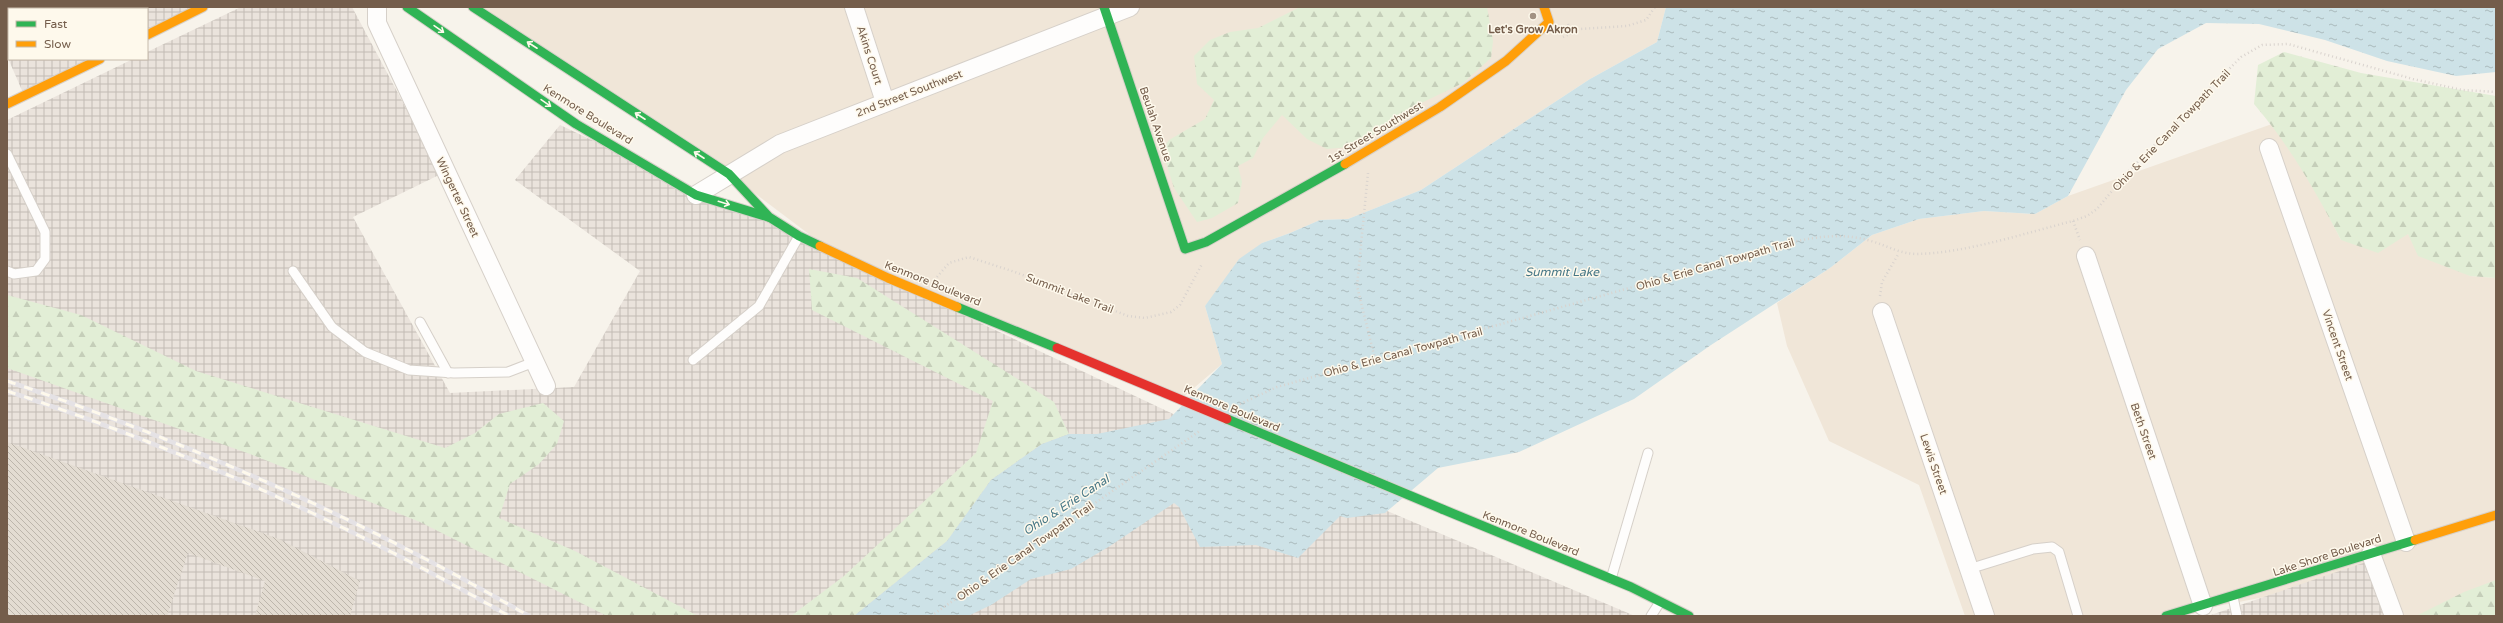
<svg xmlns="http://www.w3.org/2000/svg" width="2503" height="623" font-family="'Varela Round',sans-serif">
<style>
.residential{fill:#f0e6d8}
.industrial{fill:url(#industrial-grid)}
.forest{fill:url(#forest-firs)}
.water{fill:url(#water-ripples)}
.building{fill:url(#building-back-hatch)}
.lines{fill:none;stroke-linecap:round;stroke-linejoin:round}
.lane-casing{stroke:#d6d0c9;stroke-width:11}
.street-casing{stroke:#d6d0c9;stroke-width:20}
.fast-casing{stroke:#d7d0c9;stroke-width:11}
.slow-casing{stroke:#d7d0c9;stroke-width:11}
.path{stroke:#d9d3ce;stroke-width:2.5;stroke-dasharray:1 3;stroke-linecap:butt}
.lane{stroke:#fefdfc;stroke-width:9}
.street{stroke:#fefdfc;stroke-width:18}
.fast{stroke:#30b455;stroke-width:9}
.slow{stroke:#ff9f0a;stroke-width:9}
.rail-casing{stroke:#e5e2e5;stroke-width:4.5}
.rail{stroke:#fef9ec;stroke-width:3;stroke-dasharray:9;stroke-linecap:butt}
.fast-bridge-casing{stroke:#d7d0c9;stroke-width:11;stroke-linecap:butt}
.jam-bridge-casing{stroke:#d7d0c9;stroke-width:11;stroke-linecap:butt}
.fast-bridge{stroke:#30b455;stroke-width:9}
.jam-bridge{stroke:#e5322d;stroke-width:9}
.oneway{stroke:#fef9ec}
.poi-dot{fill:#a29283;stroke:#fef9ec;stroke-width:1.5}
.labels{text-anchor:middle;stroke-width:3;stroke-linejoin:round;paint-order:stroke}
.poi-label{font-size:11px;font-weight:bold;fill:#745d4b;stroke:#fef9ec}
.street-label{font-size:11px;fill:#745d4b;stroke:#fef9ec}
.water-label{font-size:12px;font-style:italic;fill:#467786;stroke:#fef9ec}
</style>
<defs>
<pattern id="industrial-grid" width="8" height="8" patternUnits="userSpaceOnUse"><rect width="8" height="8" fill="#eae3dc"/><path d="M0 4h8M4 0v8" fill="none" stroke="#c2bbb4"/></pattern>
<pattern id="forest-firs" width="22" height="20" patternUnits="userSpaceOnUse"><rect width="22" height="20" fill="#e2eed6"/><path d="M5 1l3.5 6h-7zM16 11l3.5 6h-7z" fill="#c5ceb9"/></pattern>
<pattern id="water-ripples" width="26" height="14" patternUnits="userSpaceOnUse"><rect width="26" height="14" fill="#cde2e7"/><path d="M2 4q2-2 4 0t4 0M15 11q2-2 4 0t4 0" fill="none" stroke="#abbabd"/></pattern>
<pattern id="building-back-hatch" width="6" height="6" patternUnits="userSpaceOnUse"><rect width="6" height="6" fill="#e3dcd2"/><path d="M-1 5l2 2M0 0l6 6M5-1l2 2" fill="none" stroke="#bdb6ac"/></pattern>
</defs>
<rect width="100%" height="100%" fill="#f7f3eb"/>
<g class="residential">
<path d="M473 7H1666L1657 42 1590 79 1421 190 1348 219 1320 220 1290 233 1262 243 1205 306 1222 364 1181 399 834 253 729 174Z"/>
<path d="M2272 124 2312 183 2341 240 2408 234 2470 276 2496 278V616H2394L2378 575 2166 616H1965L1919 485 1829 441 1787 346 1777 303 1830 268 1872 235 1919 219 1984 211 2035 214 2068 196Z"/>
</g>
<g class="industrial">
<path d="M7 7H203L147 35V9H9V59H100L24 95 7 56Z"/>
<path d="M241 7H352L441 174 353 217 450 393 574 387 640 271 515 180 560 125 1307 477 1635 616H7V120L133 59H147V52Z"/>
<path d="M2366 562 2388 616H2208Z"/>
</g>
<g class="forest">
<path d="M1300 7H1487L1493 41 1491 58 1463 83 1415 106 1374 134 1350 147 1327 149 1307 139 1282 115 1263 138 1253 158 1238 166 1242 182 1238 203 1212 218 1197 222 1174 188 1162 150 1169 140 1205 119 1214 100 1197 84 1194 56 1210 40 1230 32 1258 28Z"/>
<path d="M2284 52 2361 73 2496 96V278L2470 276 2418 256 2408 234 2378 253 2341 240C2316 192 2290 146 2254 104L2258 65Z"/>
<path d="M809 269 857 278 1054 402 1069 434 1042 444 991 480 947 541 854 616H791L844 576 976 453 993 401 812 310Z"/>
<path d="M7 295 81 315 196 371 445 448 475 433 499 414 543 403 564 421 557 444 539 464 510 484 499 518 575 551 698 616H607L420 522 250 454 7 368Z"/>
<path d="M2496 580V616H2416L2464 592Z"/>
</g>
<path class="water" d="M1666 7H2496V72L2456 76 2387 61 2325 40 2259 24 2206 23 2158 49 2126 90 2068 196 2035 214 1984 211 1919 219 1872 235 1830 268 1711 345 1634 399 1519 452 1438 468 1385 513 1347 518 1340 516 1298 558 1256 545 1200 547 1179 507 1174 503 1110 546 1071 569 1031 579 991 605 968 616H854L947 541 991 480 1042 444 1069 434H1097L1169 419 1222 364 1205 306 1239 259 1262 243 1290 233 1320 220 1348 219 1421 190 1590 79 1657 42Z"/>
<path class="building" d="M7 442 279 539 360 581 350 616H255L265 581 188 553 167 616H7Z"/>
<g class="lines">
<defs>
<g id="lane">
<path d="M7 154 45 232V259L36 271 14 274 7 271"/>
<path d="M293 271 332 327 365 352 409 370 454 373 508 372 534 362"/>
<path d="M420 322 448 373"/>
<path d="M693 360 759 306 799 236"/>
<path d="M1969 569 2033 549 2052 547 2059 552 2078 616"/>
<path d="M1611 579 1648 453"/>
<path d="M2233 597 2237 616"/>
<path d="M1651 616 1660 602"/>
</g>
<g id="street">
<path d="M377 7V23L546 386"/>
<path d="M854 7 885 102"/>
<path d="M2269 148 2406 542"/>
<path d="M696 195 780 144 1130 7"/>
<path d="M2086 256 2203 606"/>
<path d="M1882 312 1985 616"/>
<path d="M2371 554 2394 616"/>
</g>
<g id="fast">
<path d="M407 7 576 124 696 195 768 217"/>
<path d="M473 7 729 174 769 217 799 236 820 246"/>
<path d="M1104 7 1185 249 1206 242 1345 164"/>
<path d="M957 307 1057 348"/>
<path d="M1442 509 1631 587 1689 616"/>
<path d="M2166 616 2415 540"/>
</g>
<g id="slow">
<path d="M147 35 203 7"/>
<path d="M7 104 100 59"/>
<path d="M1345 164 1440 107 1506 61 1549 22 1544 7"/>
<path d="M820 246 888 278 957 307"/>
<path d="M2415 540 2496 515"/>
</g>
</defs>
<use href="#lane" class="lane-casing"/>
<use href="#street" class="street-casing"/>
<use href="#fast" class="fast-casing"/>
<use href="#slow" class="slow-casing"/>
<g class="path">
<path d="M1568 24 1571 33"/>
<path d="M1563 37 1580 29 1627 26 1646 20 1655 7"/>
<path d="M1368 173 1357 286 1375 359"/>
<path d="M2073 221 2080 240"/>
<path d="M937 277 949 263 969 257 1015 272 1128 316 1145 318 1171 312 1180 305 1202 264"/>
<path d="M1880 296 1882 282 1899 253"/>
<path d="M1240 404 1277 387 1793 242C1819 236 1845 233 1871 241 1888 246 1900 254 1917 254 1966 253 2025 233 2073 221L2087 216 2097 209 2127 173 2241 57 2262 45 2288 44 2413 79 2462 90 2496 92"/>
<path d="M931 616 1201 430"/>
</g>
<use href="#lane" class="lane"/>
<use href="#street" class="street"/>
<use href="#fast" class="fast"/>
<use href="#slow" class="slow"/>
<defs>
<g id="rail">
<path d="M7 381C189 442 363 520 529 616"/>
<path d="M7 391C181 448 351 525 509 616"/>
</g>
</defs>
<use href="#rail" class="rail-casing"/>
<use href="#rail" class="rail"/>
<defs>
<path id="fast-bridge" d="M1227 419 1442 509"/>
<path id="jam-bridge" d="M1057 348 1227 419"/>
</defs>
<use href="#fast-bridge" class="fast-bridge-casing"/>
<use href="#jam-bridge" class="jam-bridge-casing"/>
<use href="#fast-bridge" class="fast-bridge"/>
<use href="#jam-bridge" class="jam-bridge"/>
</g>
<defs><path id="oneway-shaft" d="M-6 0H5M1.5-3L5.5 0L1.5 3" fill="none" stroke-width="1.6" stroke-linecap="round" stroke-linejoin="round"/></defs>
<g class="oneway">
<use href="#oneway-shaft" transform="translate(439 29) rotate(35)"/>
<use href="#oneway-shaft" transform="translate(532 45) rotate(-147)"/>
<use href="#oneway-shaft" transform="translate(546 103) rotate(35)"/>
<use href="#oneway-shaft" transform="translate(640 116) rotate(-147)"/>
<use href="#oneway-shaft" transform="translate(699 155) rotate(-147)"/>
<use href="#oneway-shaft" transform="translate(724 203) rotate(17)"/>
</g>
<circle class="poi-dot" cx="1533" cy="16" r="4"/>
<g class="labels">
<g class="poi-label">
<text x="1533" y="33">Let's Grow Akron</text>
</g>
<g class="street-label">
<text transform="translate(870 55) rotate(72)" y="4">Akins Court</text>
<text transform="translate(909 93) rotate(-21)" y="4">2nd Street Southwest</text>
<text transform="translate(588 114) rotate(32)" y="4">Kenmore Boulevard</text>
<text transform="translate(1156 124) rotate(71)" y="4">Beulah Avenue</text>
<text transform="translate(2171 130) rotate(-46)" y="4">Ohio &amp; Erie Canal Towpath Trail</text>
<text transform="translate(1375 132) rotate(-31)" y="4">1st Street Southwest</text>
<text transform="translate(458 197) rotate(65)" y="4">Wingerter Street</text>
<text transform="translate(1715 264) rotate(-16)" y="4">Ohio &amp; Erie Canal Towpath Trail</text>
<text transform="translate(933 283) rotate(22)" y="4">Kenmore Boulevard</text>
<text transform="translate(1070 293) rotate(21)" y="4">Summit Lake Trail</text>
<text transform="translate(2338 345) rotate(71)" y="4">Vincent Street</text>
<text transform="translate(1403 352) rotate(-15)" y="4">Ohio &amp; Erie Canal Towpath Trail</text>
<text transform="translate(1232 408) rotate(23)" y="4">Kenmore Boulevard</text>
<text transform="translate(2144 431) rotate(71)" y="4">Beth Street</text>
<text transform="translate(1934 464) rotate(71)" y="4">Lewis Street</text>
<text transform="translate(1531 533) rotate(22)" y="4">Kenmore Boulevard</text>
<text transform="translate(1025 551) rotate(-35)" y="4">Ohio &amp; Erie Canal Towpath Trail</text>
<text transform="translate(2327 555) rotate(-18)" y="4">Lake Shore Boulevard</text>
</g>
<g class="water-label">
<text x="1562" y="276">Summit Lake</text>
<text transform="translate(1066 505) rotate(-33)" y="4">Ohio &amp; Erie Canal</text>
</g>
</g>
<rect width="2503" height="623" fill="none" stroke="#745d4b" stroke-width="16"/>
<rect x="8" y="8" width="140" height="52" fill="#fef9ec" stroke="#c7bbac"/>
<rect x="16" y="21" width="20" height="6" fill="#30b455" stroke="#c7bbac"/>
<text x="44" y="28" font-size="12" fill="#745d4b">Fast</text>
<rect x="16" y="41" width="20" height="6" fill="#ff9f0a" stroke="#c7bbac"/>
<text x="44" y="48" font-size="12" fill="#745d4b">Slow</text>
</svg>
